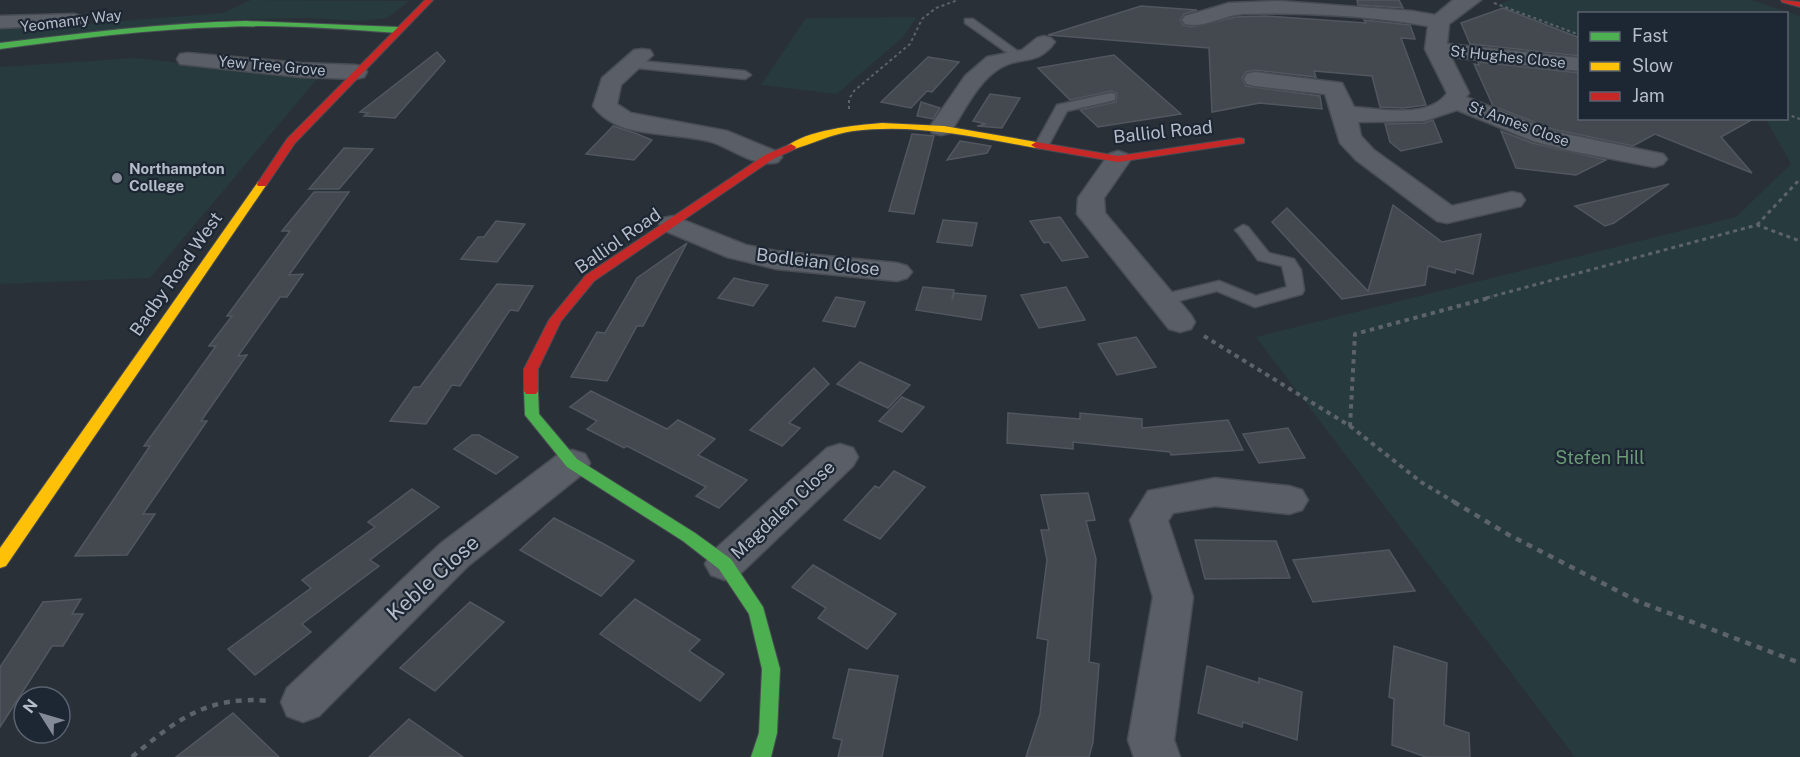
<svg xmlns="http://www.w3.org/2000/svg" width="1800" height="757" font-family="'Public Sans',sans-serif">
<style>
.green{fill:#273a3e}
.building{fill:#444950;stroke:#52575f;stroke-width:1.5}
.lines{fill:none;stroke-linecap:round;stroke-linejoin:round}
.lane-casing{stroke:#484c53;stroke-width:3}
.street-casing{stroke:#484c53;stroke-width:3}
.fast-casing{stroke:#484c53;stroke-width:2}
.slow-casing{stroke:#484c53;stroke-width:2}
.jam-casing{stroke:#484c53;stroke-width:2}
.path-far3{stroke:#5d636a;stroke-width:2;stroke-dasharray:3 3;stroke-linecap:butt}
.path-far2{stroke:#5d636a;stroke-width:3;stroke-dasharray:4 4;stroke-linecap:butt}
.path-far1{stroke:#5d636a;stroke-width:4;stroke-dasharray:4.5 4.5;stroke-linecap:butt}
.path{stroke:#5d636a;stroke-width:4.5;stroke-dasharray:6 6;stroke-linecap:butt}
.lane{fill:#5a5e66;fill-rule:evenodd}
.street{fill:#5a5e66;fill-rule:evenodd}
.fast{fill:#4caf50;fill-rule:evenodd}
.slow{fill:#ffc107;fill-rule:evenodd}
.jam{fill:#c62828;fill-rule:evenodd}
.poi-dot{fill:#848b96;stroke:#1d2633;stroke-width:2}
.labels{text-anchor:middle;stroke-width:4.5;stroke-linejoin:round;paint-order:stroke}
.far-street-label{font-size:15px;fill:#b4bcc9;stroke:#1d2633}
.far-poi-label{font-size:15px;font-weight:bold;fill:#b4bcc9;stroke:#1d2633;text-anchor:start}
.street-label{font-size:18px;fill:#b4bcc9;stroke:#1d2633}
.park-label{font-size:18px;fill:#6b9a76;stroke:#1d2633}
.near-street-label{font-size:21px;fill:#b4bcc9;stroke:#1d2633}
</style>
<rect width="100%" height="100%" fill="#2a3038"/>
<g class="green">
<path d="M251 0 409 1 387 18 361 21 305 18 216 20 0 42V27L83 24 223 13Z"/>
<path d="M1511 0H1751L1800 16V757H1575L1256 337 1736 217 1791 164 1766 119 1786 118V14H1580L1579 37 1497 5Z"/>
<path d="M917 17 902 38 837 94 761 85 806 18Z"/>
<path d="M136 58 317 79 150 278 0 284V67Z"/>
</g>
<g class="building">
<path d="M1357 0H1399L1403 8 1358 5Z"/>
<path d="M1141 6 1197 10 1184 14 1180 20 1183 25 1192 27 1236 17 1265 16 1366 23 1364 20 1410 25 1415 39 1401 38 1426 105 1404 108 1380 107 1372 76 1314 71 1316 77 1255 70 1246 72 1242 78 1246 86 1320 96 1322 109 1260 103 1212 112 1209 48 1048 35Z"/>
<path d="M1503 8 1580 38V56L1470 44 1461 23Z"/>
<path d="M437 52 445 61 395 118 364 116 368 113 360 112Z"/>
<path d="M1114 55 1181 114 1098 127 1080 110 1116 102 1117 93 1111 91 1070 100 1038 68Z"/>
<path d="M928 57 959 62 932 92 927 91 911 108 881 102Z"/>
<path d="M1478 62 1580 73V118H1755L1721 137 1752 173 1655 134 1633 146 1552 129 1493 106 1474 64 1479 65Z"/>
<path d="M990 94 1020 98 1002 128 977 126 986 124 973 121Z"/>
<path d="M921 102 940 108 933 119 917 116Z"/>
<path d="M1433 120 1442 142 1401 151 1390 142 1385 124 1424 123Z"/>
<path d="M613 126 635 133 652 140 634 160 586 154Z"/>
<path d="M1501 131 1532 143 1606 160 1576 175 1516 168Z"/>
<path d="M912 134 934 136 914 214 889 211Z"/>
<path d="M960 141 991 146 987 153 947 160Z"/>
<path d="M344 148 373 149 339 189H309Z"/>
<path d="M1669 184 1614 223 1605 226 1575 206Z"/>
<path d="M314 192H349L289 275 303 274 287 297H280L238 356 247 355 201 421H207L143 514H155L127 555 75 556 150 446H144L216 346H209L232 316H227L290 231H282Z"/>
<path d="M1393 205 1442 242 1481 234 1473 274 1456 269 1455 273 1428 266 1425 285 1342 299 1272 222 1287 208 1368 291Z"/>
<path d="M1060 217 1088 257 1062 261 1049 242 1044 243 1030 221Z"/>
<path d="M943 220 977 223 972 246 937 242Z"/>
<path d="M496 221 525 224 497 262 461 259 478 237H484Z"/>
<path d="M687 243 643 326H637L607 381 571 377 597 332 605 333 637 278Z"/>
<path d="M734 278 751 282 768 285 753 306 718 298Z"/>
<path d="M497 284 533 286 518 311 510 310 460 386 452 385 426 424 390 421 414 387H420Z"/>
<path d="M923 287 954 290 952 300 954 293 986 296 981 320 916 310Z"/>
<path d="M1066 287 1085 320 1039 328 1021 295Z"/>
<path d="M836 297 865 302 855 327 823 321Z"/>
<path d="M1136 337 1156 367 1117 375 1098 344Z"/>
<path d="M860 362 910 385 888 408 837 384Z"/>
<path d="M814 368 829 384 789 423 800 428 782 446 750 430Z"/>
<path d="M591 391 667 429 678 420 715 439 698 455 747 480 719 508 696 496 706 487 627 446 624 448 587 429 597 421 570 407Z"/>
<path d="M902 397 924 407 902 432 879 421Z"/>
<path d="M1008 413 1080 419V413L1142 419V428L1228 420 1243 450 1171 455 1170 452 1073 442V449L1007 443Z"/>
<path d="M1288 428 1305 458 1259 463 1243 434Z"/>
<path d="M472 435H479L518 457 496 474 454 449Z"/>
<path d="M894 471 925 487 880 539 844 520 875 486 879 488Z"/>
<path d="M412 489 439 507 370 560 379 566 302 624 311 632 255 675 228 649 311 588 302 580 375 527 368 522Z"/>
<path d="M1088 493 1095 520 1086 521 1096 559 1089 662 1099 664 1093 742 1089 757H1026L1040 714 1048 640 1037 638 1047 560 1041 530H1049L1041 495Z"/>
<path d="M554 518 602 543 634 561 601 596 520 550Z"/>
<path d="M1195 540 1276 541 1290 578 1205 579Z"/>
<path d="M1389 550 1415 591 1313 602 1293 560Z"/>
<path d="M813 565 896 614 867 649 818 618 826 608 792 587Z"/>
<path d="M81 599 72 614H83L63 646H52L0 727V667L43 602Z"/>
<path d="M635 599 700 640 689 651 724 674 700 701 600 634Z"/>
<path d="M470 602 504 622 435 691 400 668Z"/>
<path d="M1394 646 1447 663 1444 725 1469 733 1470 757H1426L1392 745 1394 699 1389 697Z"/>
<path d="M1207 666 1259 683V678L1302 692 1297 740 1243 722 1242 727 1198 713Z"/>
<path d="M849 669 898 676 882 757H838L842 740 833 738Z"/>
<path d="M233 713 279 757H176Z"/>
<path d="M409 719 463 757H369Z"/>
</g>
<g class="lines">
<defs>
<g id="lane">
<path d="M965 19H973L1026 57 1016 59 965 23Z"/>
<path d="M631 60 745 71 751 75 745 79 627 67 625 64Z"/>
<path d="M1111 93 1115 94V100L1067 111 1047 148H1037L1035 145 1057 105Z"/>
<path d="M1243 225 1248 227 1269 253 1294 259 1301 270 1304 290 1302 294 1255 307 1217 291 1163 305 1157 304 1155 300 1157 296 1219 281 1256 296 1287 287 1282 266 1258 260 1238 233 1235 230Z"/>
</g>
<g id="street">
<path d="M1453 0H1481L1449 24 1447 44 1580 58V71L1451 57 1469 93 1466 97 1551 131 1663 154 1667 159 1663 164 1654 167 1571 151 1533 141 1457 110 1424 121 1358 122 1361 136 1374 150 1452 206 1512 192 1521 194 1525 200 1521 206 1512 208 1447 223 1437 221 1356 160 1340 143 1325 94 1255 86 1247 84 1244 79 1247 74 1255 72 1342 83 1354 107C1381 109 1429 119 1447 93L1425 49 1428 26C1372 16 1301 12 1243 14 1224 15 1203 29 1185 24L1182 20 1185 16 1229 3 1279 1 1412 11 1435 15Z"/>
<path d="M74 14 81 16 84 20 81 24 0 28V16Z"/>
<path d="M1044 36 1051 38 1055 42C1038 66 1022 56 1002 67 978 80 964 112 950 133L941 135 932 133 929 128 965 76 987 57 1022 50 1037 38Z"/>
<path d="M642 49 650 50 653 55 621 85 617 104 631 113 727 131 778 152 782 157 778 162C755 168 733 149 712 142 684 134 640 136 615 124 607 120 598 113 593 106L602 78 634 50Z"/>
<path d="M188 53 301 63 356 65 364 67 367 72 364 77 356 79 301 77 180 64 177 59 180 54Z"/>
<path d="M1118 151 1127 154 1131 159 1104 198 1105 213 1191 315 1195 322 1191 329 1180 332 1169 329 1077 214 1078 198 1109 154Z"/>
<path d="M673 216 746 245 776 251 897 263 907 266 912 272 907 278 897 281 776 269 727 257 663 230 659 224 663 218Z"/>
<path d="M840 444 853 448 858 457 853 466 739 575 725 580 711 575 705 564 711 553 827 448Z"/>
<path d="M572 450 585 454 590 463 585 472 468 566 319 716 303 722 287 716 281 702 287 688 440 544 559 454Z"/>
<path d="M1215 478 1289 486 1302 490 1308 500 1302 510 1289 514 1215 506 1173 513 1168 521 1193 597 1174 740 1180 757H1134L1128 740 1153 597 1130 520 1148 491Z"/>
</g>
<g id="fast">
<path d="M246 21 398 27 402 30 398 33C340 29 282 24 224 27 149 29 74 39 0 49V43C82 33 163 23 246 21Z"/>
<path d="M531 386 538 391 539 414 577 459 695 533 731 559 763 607 780 669 777 733 771 757H751L759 733 762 669 749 614 719 569 683 541 567 467 525 415 524 391Z"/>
</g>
<g id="slow">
<path d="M882 123 944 126 1036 142 1041 145 1036 148C976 137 914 123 853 131 831 134 812 144 791 150L786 147C806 130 856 125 882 123Z"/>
<path d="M262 181 267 184 6 566 0 568V548L258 182Z"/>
</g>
<g id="jam">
<path d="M425 0H433L295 143 266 186H258L257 184 287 139Z"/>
<path d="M1781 0 1800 2V7L1782 2Z"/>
<path d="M1240 138 1244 139V143L1118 162 1036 148 1031 145 1036 142 1118 156Z"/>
<path d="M791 144 796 147 795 149 773 159 594 281 561 321 538 369V391L536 394H526L524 391V369L549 320 586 275 765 155Z"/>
</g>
</defs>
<use href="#lane" class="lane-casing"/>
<use href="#street" class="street-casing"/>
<use href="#fast" class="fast-casing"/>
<use href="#slow" class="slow-casing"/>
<use href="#jam" class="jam-casing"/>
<g class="path-far3">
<path d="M1494 3 1580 35"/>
<path d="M849 109V99L854 91 910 44 922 19 936 8 958 0"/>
<path d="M1786 114 1800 119"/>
</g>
<g class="path-far2">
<path d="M1757 225 1800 179"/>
<path d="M1486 298 1757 225 1800 241"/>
</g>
<g class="path-far1">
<path d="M1204 336 1350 426 1355 334 1492 297"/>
<path d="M1350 426 1421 482 1456 503"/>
</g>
<g class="path">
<path d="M1454 502 1509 535 1637 601 1800 663"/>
<path d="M132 757C176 720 208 695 269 701"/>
</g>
<use href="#lane" class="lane"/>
<use href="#street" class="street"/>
<use href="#fast" class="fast"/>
<use href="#slow" class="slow"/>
<use href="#jam" class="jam"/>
</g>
<circle class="poi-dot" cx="117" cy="178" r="6"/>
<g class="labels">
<g class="far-street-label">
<text transform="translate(71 21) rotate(-7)" y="5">Yeomanry Way</text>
<text transform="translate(1508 57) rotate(6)" y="5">St Hughes Close</text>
<text transform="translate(272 66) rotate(5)" y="5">Yew Tree Grove</text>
<text transform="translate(1519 124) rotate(20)" y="5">St Annes Close</text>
</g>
<g class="far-poi-label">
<text x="129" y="174">Northampton<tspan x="129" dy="17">College</tspan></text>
</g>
<g class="street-label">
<text transform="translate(1163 132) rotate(-6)" y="6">Balliol Road</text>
<text transform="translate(618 241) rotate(-35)" y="6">Balliol Road</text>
<text transform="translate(818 262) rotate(7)" y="6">Bodleian Close</text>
<text transform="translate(176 274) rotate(-55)" y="6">Badby Road West</text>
<text transform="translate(783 510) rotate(-43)" y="6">Magdalen Close</text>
</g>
<g class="park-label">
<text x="1600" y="464">Stefen Hill</text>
</g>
<g class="near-street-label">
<text transform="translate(433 578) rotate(-42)" y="7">Keble Close</text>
</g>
</g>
<rect x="1578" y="12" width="210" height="108" fill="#1d2633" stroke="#59626f" stroke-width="1.5"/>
<rect x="1590" y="32" width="30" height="9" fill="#4caf50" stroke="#59626f" stroke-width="1.5"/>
<text x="1632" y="42" font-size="18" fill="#b4bcc9">Fast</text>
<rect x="1590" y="62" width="30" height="9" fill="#ffc107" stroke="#59626f" stroke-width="1.5"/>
<text x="1632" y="72" font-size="18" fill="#b4bcc9">Slow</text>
<rect x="1590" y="92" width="30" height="9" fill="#c62828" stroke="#59626f" stroke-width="1.5"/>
<text x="1632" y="102" font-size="18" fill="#b4bcc9">Jam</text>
<g transform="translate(42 715) rotate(307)"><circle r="28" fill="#1d2633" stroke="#59626f" stroke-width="1.5"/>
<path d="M0-4.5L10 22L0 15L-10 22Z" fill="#848b96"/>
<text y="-9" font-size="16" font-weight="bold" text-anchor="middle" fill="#b4bcc9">N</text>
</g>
</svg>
